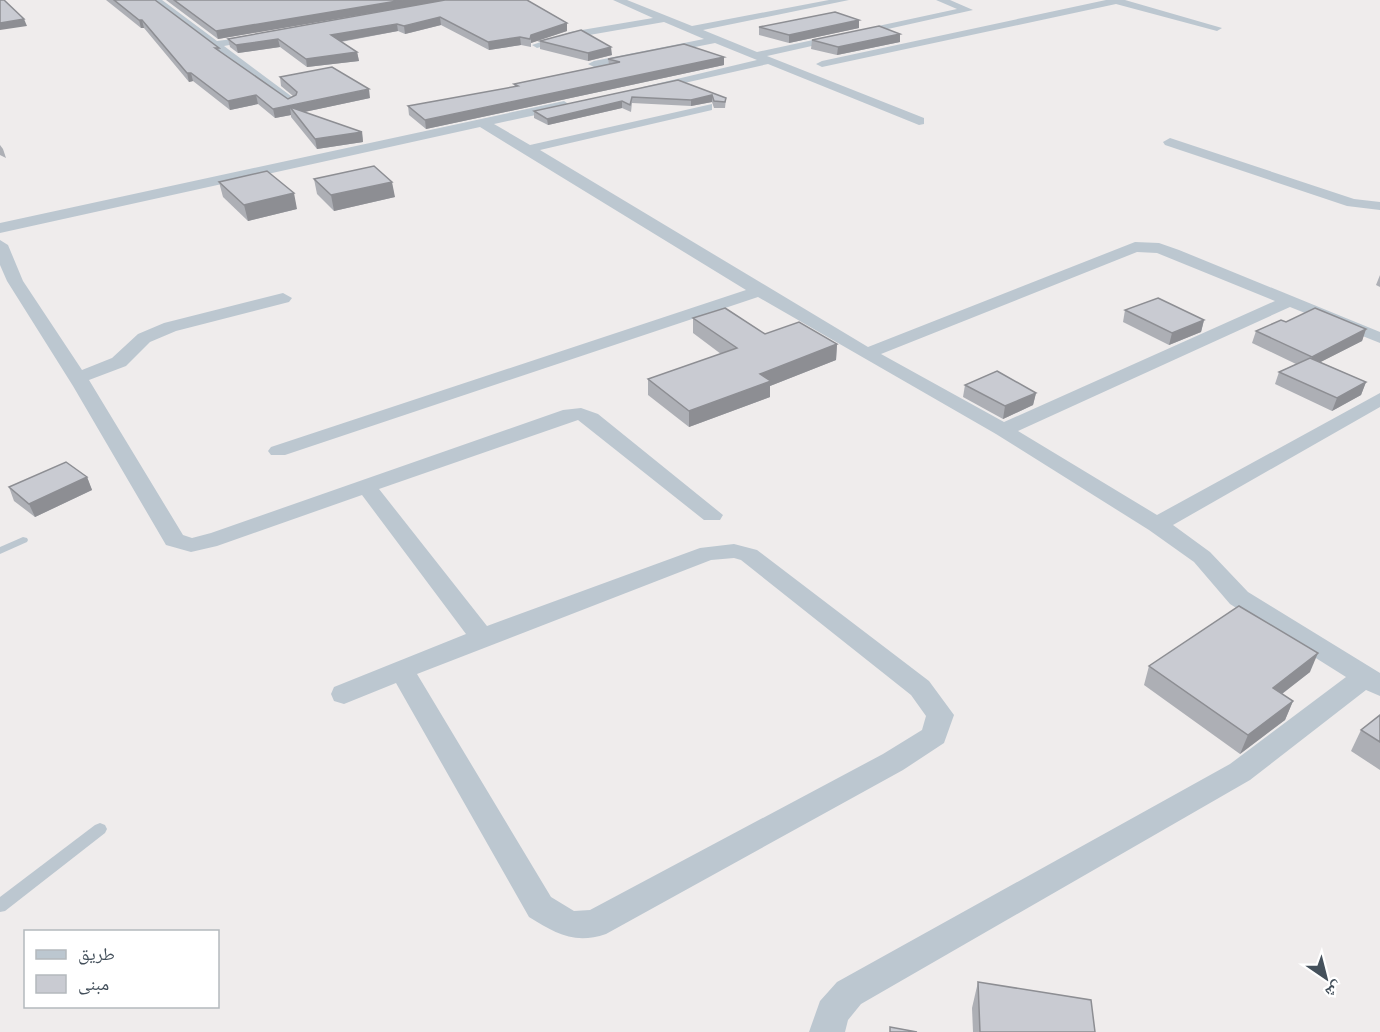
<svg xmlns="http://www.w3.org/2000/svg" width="1380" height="1032" font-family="Inter,'Noto Naskh Arabic',sans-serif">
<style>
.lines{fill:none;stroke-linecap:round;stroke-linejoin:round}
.service{fill:#bcc7d0;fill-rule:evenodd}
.minor{fill:#bcc7d0;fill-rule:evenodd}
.wall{fill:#adafb5}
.shaded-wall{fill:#8d8e93}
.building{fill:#c9cbd2;stroke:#8d8e93;stroke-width:1.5}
</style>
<rect width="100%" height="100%" fill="#efecec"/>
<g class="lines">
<g class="service">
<path d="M23 537 27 538 28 540 27 542 0 554V547Z"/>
<path d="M100 823 105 825 107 829 105 833 5 911 0 912V897L95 825Z"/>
</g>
<g class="minor">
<path d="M151 0H162L217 41 263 35V39L224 46 295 99V105H287Z"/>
<path d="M613 0H627L692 26 829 0H849L703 30 757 52 957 9 936 0H950L973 10 767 56 924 118V124L919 125 768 64 649 91 643 87 757 60 715 43 594 67 588 64 594 61 704 39 664 22 572 38 537 48 532 45 570 32 653 18Z"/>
<path d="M1106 0H1125L1222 28 1217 31 1116 4 822 67 816 64 822 61Z"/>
<path d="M564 101 570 105 568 108 494 124 530 145 712 104V110L540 150 868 347 1135 242 1159 243 1179 250 1380 332V343L1290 307 1018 431 1157 515 1380 393V407L1173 525 1210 552 1248 592 1380 673V696L1366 690 1250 780 861 1004 848 1020 845 1032H809L820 1001 837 982 1230 764 1346 677 1230 604 1194 562 1149 530 996 434 758 297 285 455H271L268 451 271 447 746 290 480 127 0 233V223ZM1137 252 1157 253 1275 301 1004 422 881 354Z"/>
<path d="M1170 138 1354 199 1380 202V210L1347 206 1165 145 1163 142Z"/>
<path d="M0 240 8 245 23 281 82 370 112 358 138 334 164 323 283 293 292 298 289 302 176 331 150 342 126 366 89 380 183 535 192 538 211 533 563 410 581 408 598 414 723 515 720 520H704L578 420 379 489 487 626 700 548 734 544 757 550 929 681 954 715 944 743 903 770 606 934C574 945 555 933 529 917L396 683 344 704 334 701 331 694 334 687 466 634 362 495 217 546 191 552 166 545 73 386 7 281 0 265ZM734 558 741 560 911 695 926 716 922 730 883 754 590 910 574 911 551 897 417 674 711 560Z"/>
</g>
</g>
<g class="wall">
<path d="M106 0H155L219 48 220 52 288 99 293 96 281 86 280 77 370 98 304 112 362 132 363 142 317 149 291 117V115L275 118 258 104 230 110 193 81 189 82 144 28H141Z"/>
<path d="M166 0H527L567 23V31L531 43V47L521 45 489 50 441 25 405 34 398 31 341 42 357 52 359 61 307 67 280 47 238 53 230 47 228 39 405 7 218 39Z"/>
<path d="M759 27 859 28 789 43 759 35Z"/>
<path d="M812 40 900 42 837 55 811 49Z"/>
<path d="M540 41 612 55 588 61 540 49Z"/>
<path d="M724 57V65L426 129 409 115 408 106 515 87 514 84 609 64 608 59Z"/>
<path d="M678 80 726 98 725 108H714L712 102 691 106 632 103 631 112 622 108 548 125 534 118V111Z"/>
<path d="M0 145 3 149 6 158 0 155Z"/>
<path d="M314 179 395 197 334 211 317 194Z"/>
<path d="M219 182 297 209 248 221 223 197Z"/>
<path d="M1380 275V287L1376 285Z"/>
<path d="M1125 310 1204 320 1201 332 1169 345 1123 322Z"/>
<path d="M693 318 765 334 837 344 836 360 770 386V397L689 427 648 395V379L721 354 693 333Z"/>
<path d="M1286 322 1366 329 1362 341 1320 362 1366 382 1361 395 1332 411 1275 384 1279 372 1296 364 1252 343 1256 331Z"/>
<path d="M965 385 1036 393 1033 405 1003 419 963 397Z"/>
<path d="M87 477 92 490 35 517 14 501 9 487Z"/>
<path d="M1149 666 1310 672 1282 694 1293 701 1285 720 1240 754 1144 685Z"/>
<path d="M1380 715V770L1351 751 1361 730Z"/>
<path d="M978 982 1095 1032H973L972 1008Z"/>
</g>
<g class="shaded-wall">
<path d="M403 0H448L218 39 216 31Z"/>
<path d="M440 17 441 25 405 34 404 26Z"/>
<path d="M24 19 27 26 0 30V23Z"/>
<path d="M139 20H142L144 28H141Z"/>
<path d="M859 20V28L789 43V35Z"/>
<path d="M567 23V31L531 43V47V35Z"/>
<path d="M397 24 398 31 332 43 331 35Z"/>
<path d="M900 34V42L837 55 838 47Z"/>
<path d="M520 37 521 45 489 50 488 42Z"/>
<path d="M278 39 280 47 238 53 236 45Z"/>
<path d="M611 47 612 55 588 61V53Z"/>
<path d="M357 52 359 61 307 67 306 59Z"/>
<path d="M724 57V65L426 129 425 120Z"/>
<path d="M187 73H191L193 81 189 82Z"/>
<path d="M369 89 370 98 295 114 290 107 291 115 275 118 273 109Z"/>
<path d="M256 95 258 104 230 110 228 101Z"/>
<path d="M712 95V102L691 106V100Z"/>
<path d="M622 101V108L548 125 547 119Z"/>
<path d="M362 132 363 142 317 149 315 139Z"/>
<path d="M392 182 395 197 334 211 331 195Z"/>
<path d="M294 193 297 209 248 221 244 205Z"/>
<path d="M1204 320 1201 332 1169 345 1172 333Z"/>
<path d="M1366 329 1362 341 1307 369 1312 357Z"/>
<path d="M837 344 836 360 770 386V397L689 427V411L760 374Z"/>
<path d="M1366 382 1361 395 1332 411 1337 398Z"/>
<path d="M1036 393 1033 405 1003 419 1005 406Z"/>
<path d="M87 477 92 490 35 517 29 504Z"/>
<path d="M1318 653 1310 672 1265 707 1273 688Z"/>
<path d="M1293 701 1285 720 1240 754 1248 735Z"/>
</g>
<g class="building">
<path d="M0 0H4L24 19 0 23Z"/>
<path d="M114 0H155L219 48H215L288 99 296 95 297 92 280 77 332 67 369 89 273 109 256 95 228 101 191 73H187L142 20H139Z"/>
<path d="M174 0H403L216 31Z"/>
<path d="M445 0H527L567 23 531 35 530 39 520 37 488 42 440 17 404 26 397 24 331 35 357 52 306 59 278 39 236 45 228 39Z"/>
<path d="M835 12 859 20 789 35 759 27Z"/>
<path d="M879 26 900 34 838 47 812 40Z"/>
<path d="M581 30 611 47 588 53 540 41Z"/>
<path d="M684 44 724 57 425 120 408 106 518 86 514 84 620 62 608 59Z"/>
<path d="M678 80 726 98 725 102 714 101 712 95 691 100 632 97 630 105 622 101 547 119 534 111Z"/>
<path d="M290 107 362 132 315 139Z"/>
<path d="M374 166 392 182 331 195 314 179Z"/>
<path d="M267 171 294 193 244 205 219 182Z"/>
<path d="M1158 298 1204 320 1172 333 1125 310Z"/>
<path d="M725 308 765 334 799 322 837 344 760 374 771 381 689 411 648 379 737 348 693 318Z"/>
<path d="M1315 308 1366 329 1312 357 1256 331 1281 320 1286 322Z"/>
<path d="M1310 358 1366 382 1337 398 1279 372Z"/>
<path d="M997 371 1036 393 1005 406 965 385Z"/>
<path d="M66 462 87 477 29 504 9 487Z"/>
<path d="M1239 606 1318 653 1273 688 1293 701 1248 735 1149 666Z"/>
<path d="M1380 715V742L1361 730Z"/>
<path d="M978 982 1091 1000 1095 1032H980Z"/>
<path d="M890 1027 917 1032H890Z"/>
</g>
<rect x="24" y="930" width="195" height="78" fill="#ffffff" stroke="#b4b9bd" stroke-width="1.5"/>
<rect x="36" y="950" width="30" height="9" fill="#bcc7d0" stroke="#b4b9bd" stroke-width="1.5"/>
<text x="78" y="960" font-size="18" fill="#44505b">طريق</text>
<rect x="36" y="975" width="30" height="18" fill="#c9cbd2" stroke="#b4b9bd" stroke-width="1.5"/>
<text x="78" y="990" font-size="18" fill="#44505b">مبنى</text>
<g transform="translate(1326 978) rotate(145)" stroke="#ffffff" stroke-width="4.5" paint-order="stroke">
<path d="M0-4.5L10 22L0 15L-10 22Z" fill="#44505b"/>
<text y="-9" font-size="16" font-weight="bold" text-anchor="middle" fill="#44505b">ش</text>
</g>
</svg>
